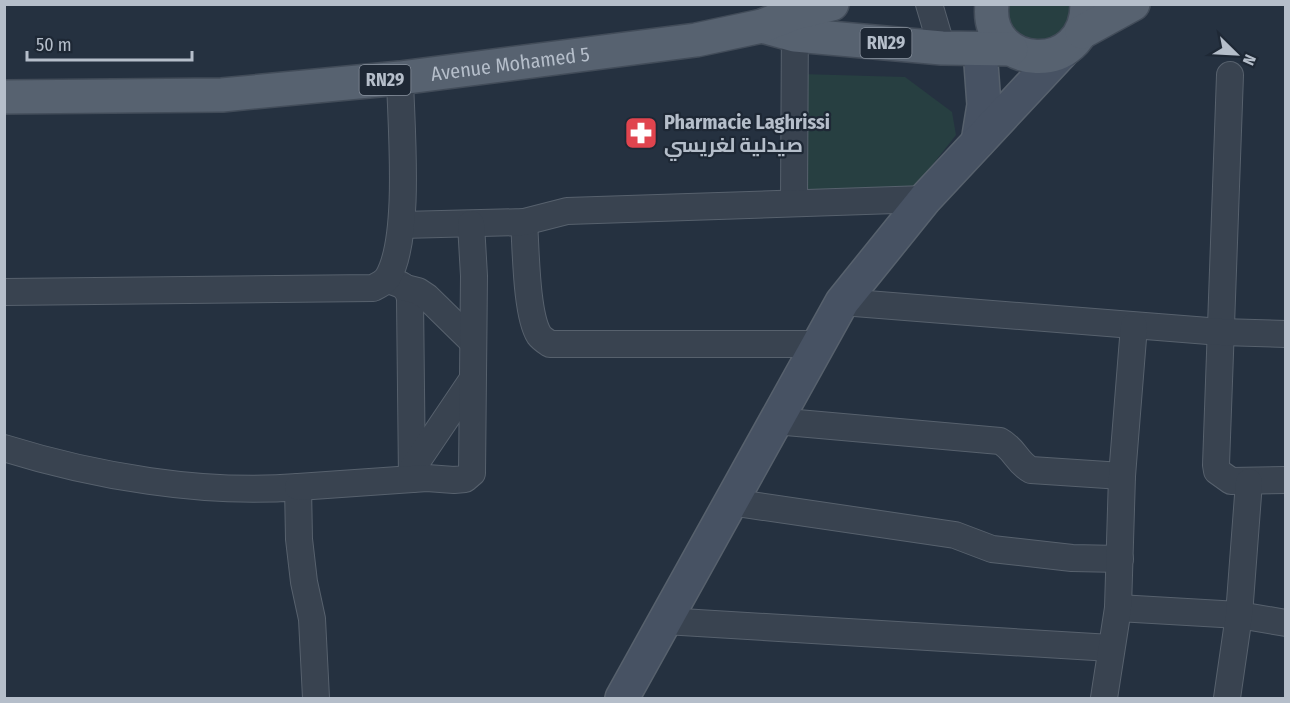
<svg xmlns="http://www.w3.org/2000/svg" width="1290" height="703" font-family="'Fira Sans Condensed',Cairo,sans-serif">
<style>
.green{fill:#273f41}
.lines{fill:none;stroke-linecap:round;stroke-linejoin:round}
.street-casing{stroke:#57616d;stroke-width:28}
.secondary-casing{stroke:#57616d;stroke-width:36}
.primary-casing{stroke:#424c59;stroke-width:36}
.street{stroke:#394350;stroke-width:26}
.secondary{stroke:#475263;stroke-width:33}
.primary{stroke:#576270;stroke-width:33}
.labels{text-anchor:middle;stroke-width:4.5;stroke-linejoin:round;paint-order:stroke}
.shield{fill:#1e2835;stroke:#88919d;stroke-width:1.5}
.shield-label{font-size:18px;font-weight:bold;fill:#b5beca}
.street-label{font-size:20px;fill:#b5beca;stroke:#1e2835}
.poi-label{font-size:20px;font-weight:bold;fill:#b5beca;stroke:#1e2835;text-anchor:start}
</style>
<rect width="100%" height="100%" fill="#253140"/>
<g class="green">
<path d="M1006 5H1073L1074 10 1059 39 1026 42 1009 26Z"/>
<path d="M801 74 905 77 952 112 956 135 915 187 802 190Z"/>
</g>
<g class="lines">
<defs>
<g id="street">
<path d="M929 4 942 48"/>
<path d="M1230 75 1216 465 1217 471 1231 481 1286 480"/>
<path d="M794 202 795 16"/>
<path d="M524 222C526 249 526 314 539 335 542 339 547 342 550 344H817"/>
<path d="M402 225 524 222 567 211 925 199"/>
<path d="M387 280C398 283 408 285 410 299L412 479"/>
<path d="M406 288 418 291 427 297 473 342"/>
<path d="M4 292 373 288C379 285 384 283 388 277 411 237 401 127 400 78"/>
<path d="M842 302 1221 332 1286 334"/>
<path d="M775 421 1000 441C1015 449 1017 463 1031 470L1122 476"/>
<path d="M4 448C94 476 204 495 298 487L299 539 304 582 312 619 316 698"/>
<path d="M412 469 472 380"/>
<path d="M298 487 427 478 454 480 465 479 472 473 474 276 471 224"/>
<path d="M730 502 955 535 992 549 1072 558 1120 559"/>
<path d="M1118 608 1239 615 1286 623"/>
<path d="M665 621 1111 648"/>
<path d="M1104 698 1118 608 1122 476 1134 326"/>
<path d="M1227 698 1239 615 1249 482"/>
</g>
<g id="secondary">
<path d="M978 142 984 105 980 50"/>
<path d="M622 698 842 302 925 199 1063 51"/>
</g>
<g id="primary">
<path d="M992 4C984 70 1087 78 1087 4"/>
<path d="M762 26 795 35 942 48 1011 49"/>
<path d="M1082 32 1133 4"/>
<path id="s1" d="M4 97 222 95 400 78 696 40 762 26 795 13 832 4"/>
</g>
</defs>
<use href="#street" class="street-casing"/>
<use href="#secondary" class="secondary-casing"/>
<use href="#primary" class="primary-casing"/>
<use href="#street" class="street"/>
<use href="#secondary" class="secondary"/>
<use href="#primary" class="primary"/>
</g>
<defs>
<symbol id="pharmacy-square" viewBox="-11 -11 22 22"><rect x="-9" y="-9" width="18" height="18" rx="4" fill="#e0444e" stroke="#1e2835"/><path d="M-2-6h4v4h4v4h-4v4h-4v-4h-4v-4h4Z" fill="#fff"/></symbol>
</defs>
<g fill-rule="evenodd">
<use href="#pharmacy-square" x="622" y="114" width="38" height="38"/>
</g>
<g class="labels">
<g class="shield">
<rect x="860.5" y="28" width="51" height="30" rx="4.5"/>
<rect x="359.5" y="65" width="51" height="30" rx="4.5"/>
</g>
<g class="shield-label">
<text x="886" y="49">RN29</text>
<text x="385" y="86">RN29</text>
</g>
<g class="street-label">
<text dy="7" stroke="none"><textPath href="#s1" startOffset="508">Avenue Mohamed 5</textPath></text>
</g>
<g class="poi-label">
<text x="664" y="129">Pharmacie Laghrissi<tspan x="664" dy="23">صيدلية لغريسي</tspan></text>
</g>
</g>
<rect width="1290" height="703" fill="none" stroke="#b5beca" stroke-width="12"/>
<g transform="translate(1236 54) rotate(114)" stroke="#1e2835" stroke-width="4.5" paint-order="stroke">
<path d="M0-4.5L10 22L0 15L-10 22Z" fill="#b5beca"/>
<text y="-9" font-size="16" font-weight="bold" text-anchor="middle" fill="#b5beca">N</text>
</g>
<path d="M27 51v9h165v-9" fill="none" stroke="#b5beca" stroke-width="3"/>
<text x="36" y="51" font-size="18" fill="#b5beca" stroke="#1e2835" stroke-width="4.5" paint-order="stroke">50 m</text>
</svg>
